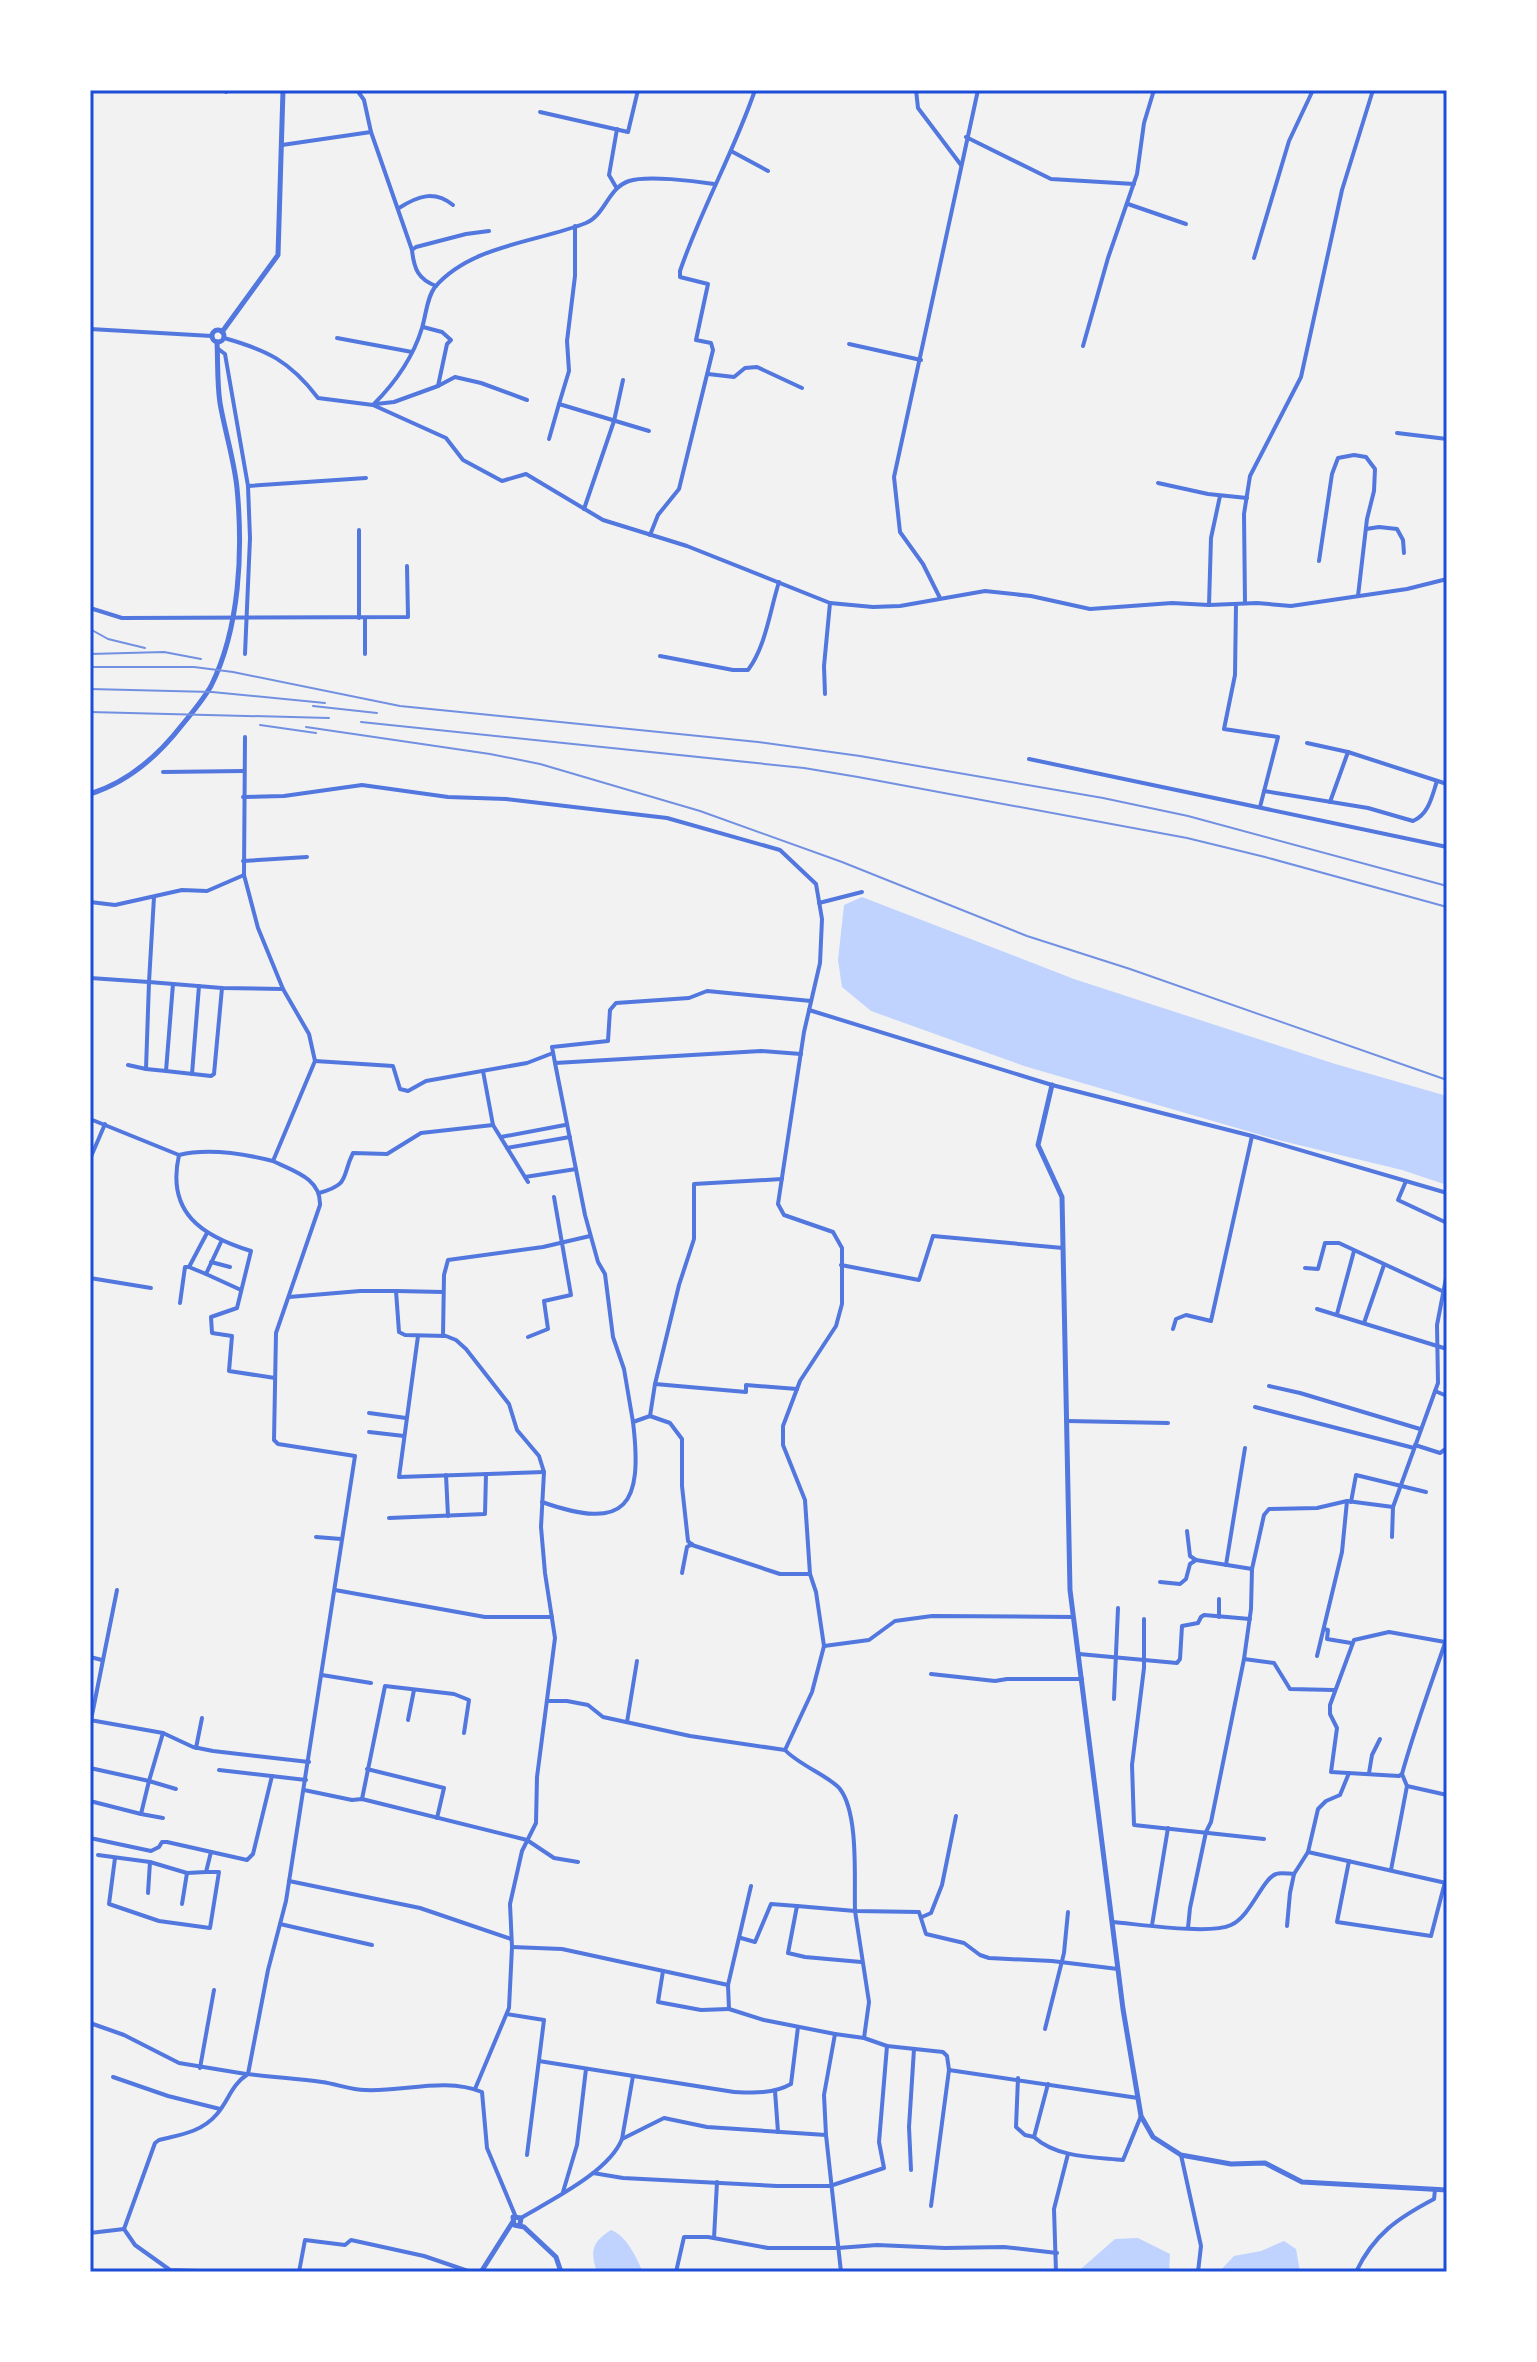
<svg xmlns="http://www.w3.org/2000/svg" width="1537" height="2362" font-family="'DM Sans',sans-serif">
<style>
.water{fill:#bfd3fe}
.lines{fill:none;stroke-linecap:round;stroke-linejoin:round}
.minor{stroke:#5277de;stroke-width:4}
.tertiary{stroke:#5277de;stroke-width:5}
.primary{stroke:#1d4ed8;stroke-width:6}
.rail{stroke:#7290e2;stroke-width:2}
.neatline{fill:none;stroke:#1d4ed8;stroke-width:3}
</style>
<rect width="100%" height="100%" fill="#f2f2f2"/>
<g class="water">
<path d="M862 897 1074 979 1332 1063 1447 1096V1185L1402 1170 1278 1140 1024 1066 871 1011 842 987 838 960 844 905Z"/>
<path d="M611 2230C627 2236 636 2257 643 2272H597C590 2251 592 2242 611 2230Z"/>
<path d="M1138 2238 1170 2254 1169 2272H1082V2268L1115 2239Z"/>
<path d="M1284 2241 1296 2249 1300 2272H1219L1234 2256 1261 2251Z"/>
</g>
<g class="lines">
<g class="minor">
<path d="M357 90 364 100 371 132 412 250"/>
<path d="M916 90 918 108 961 165"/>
<path d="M226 92V90"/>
<path d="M540 112 628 132 638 90"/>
<path d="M966 137 1051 179 1134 184"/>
<path d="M282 145 371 132"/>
<path d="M731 151 768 171"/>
<path d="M616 187 609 175 617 129"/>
<path d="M1128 204 1186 224"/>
<path d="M399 208C418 196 434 190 453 205"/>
<path d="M1254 258 1289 141 1313 90"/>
<path d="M436 286C418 279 414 269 412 250L416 247 466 234 489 231"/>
<path d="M90 329 212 336"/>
<path d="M224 338C267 350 290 361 318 398L373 405 446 438 463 460 502 481 526 474 603 520 687 546 830 603 873 607 900 606 985 591 1031 596 1090 609 1172 603 1209 605 1257 603 1291 606 1407 589 1447 579"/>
<path d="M337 338 412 352"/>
<path d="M849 344 921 360"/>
<path d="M1083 346 1108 258 1137 174 1144 123 1154 90"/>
<path d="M217 348 225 354 248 486 250 538 245 654"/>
<path d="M708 374 734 377 745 368 757 367 802 388"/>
<path d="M438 386 455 377 481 383 527 400"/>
<path d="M376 404 394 402 438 386 447 344 451 340 442 332 423 327"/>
<path d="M559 404 569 371 567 341 575 276V226"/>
<path d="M373 405C395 383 413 358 422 328 426 315 427 297 435 287 471 245 538 242 586 223 605 215 608 188 629 181 646 175 695 181 714 184"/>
<path d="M1397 433 1447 439"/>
<path d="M549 439 559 404 649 431"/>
<path d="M1158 483 1208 494 1247 498"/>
<path d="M248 486 366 478"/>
<path d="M584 509 614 421 623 380"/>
<path d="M1366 529 1379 527 1397 529 1403 540 1404 553"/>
<path d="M359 530V618"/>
<path d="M650 535 658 515 679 489 713 350 711 343 696 340 708 284 680 277V271C701 209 734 152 755 90"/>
<path d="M1319 561 1332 474 1338 458 1354 455 1366 457 1375 469 1374 491 1367 519 1358 596"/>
<path d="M940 598 923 564 900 532 894 477 978 90"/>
<path d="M1245 603 1244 514 1250 476 1301 377 1342 190 1373 90"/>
<path d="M1236 604 1235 675 1224 729 1278 737 1260 807"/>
<path d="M1209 605 1211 538 1220 496"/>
<path d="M90 608 122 618 408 617 407 566"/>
<path d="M365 618V654"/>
<path d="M660 656 733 670H748C766 646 770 610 779 582"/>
<path d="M825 694 824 666 830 603"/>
<path d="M245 737 244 875 258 928 283 989 309 1034 315 1061 273 1161C293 1171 321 1178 320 1205L276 1333 274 1440 278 1444 355 1456 286 1901 268 1970 248 2074C273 2077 298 2079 322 2082 337 2084 351 2090 365 2090 403 2092 445 2077 482 2092L487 2148 515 2215"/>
<path d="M1307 743 1348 752 1447 784"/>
<path d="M1029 759 1447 847"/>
<path d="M163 772 244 771"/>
<path d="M1264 791 1368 808 1413 821C1429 814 1432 796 1437 781"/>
<path d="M243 797 284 796 362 785 448 797 506 799 667 818 780 850 816 884 822 919 820 963 804 1032 778 1204 784 1215 833 1232 842 1248V1304L836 1326 800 1381 783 1426V1445L805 1500 810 1574 816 1592 824 1646 812 1692 785 1750C799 1765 832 1778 840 1789 859 1814 854 1879 855 1911L919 1912 926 1934 964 1943 980 1955 989 1958 1052 1961 1118 1969"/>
<path d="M1330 802 1348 752"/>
<path d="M243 861 307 857"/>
<path d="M154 897 149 982 222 988 283 989"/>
<path d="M90 902 115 905 182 890 207 891 244 875"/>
<path d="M819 903 862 892"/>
<path d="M90 978 149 982 146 1069 128 1065"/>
<path d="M173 984 166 1071 211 1076 214 1074 222 988"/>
<path d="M809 1010 1052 1085 1252 1136 1447 1193"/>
<path d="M801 1054 761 1051 555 1063 552 1047 608 1041 610 1010 616 1003 689 998 707 991 811 1001"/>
<path d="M315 1061 393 1066 400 1089 408 1091 426 1081 527 1063 553 1053"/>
<path d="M555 1063 585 1215 598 1262 605 1274 613 1337 624 1369 633 1422"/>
<path d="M146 1069 166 1071"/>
<path d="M483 1071 493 1125 528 1182"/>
<path d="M192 1074 199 986"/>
<path d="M90 1119 179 1155"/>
<path d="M501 1137 565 1125"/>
<path d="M507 1148 570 1137"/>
<path d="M90 1159 105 1124"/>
<path d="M273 1161C245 1154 207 1148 179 1155 166 1213 202 1236 251 1251L237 1308 211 1317 212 1333 232 1336 229 1371 275 1378"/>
<path d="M525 1177 576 1169"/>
<path d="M782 1179 694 1184V1239L679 1285 655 1384 746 1392V1385L797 1389"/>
<path d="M1406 1181 1398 1200 1447 1223"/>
<path d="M319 1193C351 1184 341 1177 353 1153L387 1154 421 1133 493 1125"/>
<path d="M221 1242 206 1274 241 1290"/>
<path d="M211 1262 230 1267"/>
<path d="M841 1265 919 1280 933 1236 1063 1248"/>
<path d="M1305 1268 1318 1269 1325 1243H1339L1442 1291"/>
<path d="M206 1274 189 1267 207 1233"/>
<path d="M90 1278 151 1288"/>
<path d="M396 1291 443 1292"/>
<path d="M289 1297 360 1291H396L399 1332 405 1335 446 1336 456 1340 466 1349 509 1404 517 1430 539 1456 544 1472 541 1527 545 1573 555 1638 537 1777 536 1823 522 1851 510 1904 512 1947 509 2008 475 2089"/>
<path d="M180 1303 185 1267H189"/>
<path d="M1317 1309 1447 1349"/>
<path d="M1337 1314 1354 1251"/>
<path d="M1364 1323 1384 1265"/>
<path d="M1173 1329 1176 1319 1186 1315 1211 1321 1252 1136"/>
<path d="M418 1336 399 1477 544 1472"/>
<path d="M443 1336 444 1275 448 1260 543 1247 590 1236"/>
<path d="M528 1337 548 1329 544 1301 571 1295 554 1197"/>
<path d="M1269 1386 1300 1393 1420 1429"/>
<path d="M1435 1391 1447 1396"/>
<path d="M1255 1407 1414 1448"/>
<path d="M369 1413 406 1418"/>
<path d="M650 1416 670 1423 682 1439V1486L688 1541 692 1545 780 1574H810"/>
<path d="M1067 1421 1168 1423"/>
<path d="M369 1432 404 1436"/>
<path d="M1415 1445 1440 1453 1447 1448"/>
<path d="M446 1475 448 1516"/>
<path d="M542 1502C627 1532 643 1505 633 1422L650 1416 655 1384"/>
<path d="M1351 1502 1356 1475 1426 1492"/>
<path d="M389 1518 485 1514 486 1474"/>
<path d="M1187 1531 1190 1556 1196 1560 1252 1569"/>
<path d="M316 1537 341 1539"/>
<path d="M1392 1537 1393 1507"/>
<path d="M1226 1565 1245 1448"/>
<path d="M682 1573 687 1547 692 1544"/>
<path d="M1160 1582 1180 1584 1186 1579 1190 1564 1196 1560"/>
<path d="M335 1590 485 1617H552"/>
<path d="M1219 1617V1599"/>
<path d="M1144 1619V1668L1132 1765 1134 1825 1264 1839"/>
<path d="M1324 1629 1328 1630 1327 1639 1351 1643"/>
<path d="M1445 1642 1389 1632 1354 1640 1330 1705V1714L1337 1728 1331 1772 1399 1776 1402 1774C1415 1727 1432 1682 1447 1637"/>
<path d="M824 1646 869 1640 895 1621 932 1616 1073 1617"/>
<path d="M1079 1654 1177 1663 1180 1659 1182 1626 1198 1623 1201 1617 1204 1615 1250 1619"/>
<path d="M1317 1656 1342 1552 1347 1501"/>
<path d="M90 1657 102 1660"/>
<path d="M1244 1659 1274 1663 1290 1689 1334 1690"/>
<path d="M931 1674 995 1681 1007 1679H1082"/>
<path d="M322 1675 371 1683"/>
<path d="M1114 1699 1118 1608"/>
<path d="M547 1701H567L588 1705 603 1717 690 1736 785 1750"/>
<path d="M90 1720 163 1733 193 1747 213 1751 309 1762"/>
<path d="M91 1720 117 1590"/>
<path d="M408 1720 414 1690"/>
<path d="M627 1722 637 1661"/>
<path d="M196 1748 202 1718"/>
<path d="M90 1768 149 1781 163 1733"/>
<path d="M367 1769 444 1788 437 1818"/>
<path d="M219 1770 306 1780"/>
<path d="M1369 1773 1372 1755 1380 1739"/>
<path d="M1407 1786 1447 1795"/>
<path d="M304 1790 352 1800 362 1799 527 1840 554 1858 578 1862"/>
<path d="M362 1799 385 1686 454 1694 469 1700 464 1733"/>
<path d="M90 1801 141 1814 149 1781 176 1789"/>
<path d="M141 1814 163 1818"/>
<path d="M90 1838 151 1851 159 1847 162 1842H167L247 1860 253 1854 272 1776"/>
<path d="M1308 1852 1446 1883"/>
<path d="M98 1855 150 1862 187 1873 206 1872 211 1852"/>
<path d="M115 1858 109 1904 159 1921 210 1928 219 1872H206"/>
<path d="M1349 1861 1337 1922 1431 1936 1445 1882"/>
<path d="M1391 1870 1407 1786 1402 1774"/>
<path d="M1294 1874 1308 1852 1318 1809 1326 1801 1340 1795 1349 1773"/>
<path d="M289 1881 420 1908 511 1939"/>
<path d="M751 1886 728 1985 729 2009 764 2020 835 2034"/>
<path d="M148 1893 150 1862"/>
<path d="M182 1904 187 1873"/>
<path d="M922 1917 931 1913 942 1885 956 1816"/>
<path d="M1112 1922C1138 1924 1210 1935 1231 1925 1251 1916 1262 1879 1276 1874 1281 1872 1289 1874 1294 1874L1290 1893 1287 1926"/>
<path d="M280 1924 372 1945"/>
<path d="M1152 1925 1168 1828"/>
<path d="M1188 1928 1190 1908 1206 1832 1211 1822 1244 1659 1251 1609 1252 1569 1264 1515 1269 1509 1317 1508 1347 1501 1393 1507 1438 1383 1437 1325 1447 1273"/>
<path d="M741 1938 755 1942 771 1904 797 1906"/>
<path d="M512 1947 562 1949 728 1985"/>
<path d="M663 1971 658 2002 701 2010 729 2009"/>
<path d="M507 2014 544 2020 527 2155"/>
<path d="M90 2023 124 2035 179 2063 246 2074"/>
<path d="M1045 2029 1064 1953 1068 1912"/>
<path d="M864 2038 887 2046 943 2052 947 2056 949 2070 931 2206"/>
<path d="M539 2061 734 2092C754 2093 773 2094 791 2084L798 2027"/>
<path d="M200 2068 214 1990"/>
<path d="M949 2070 1138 2098"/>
<path d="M113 2077 168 2096 220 2109"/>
<path d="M1018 2078 1016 2127 1025 2135 1034 2137"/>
<path d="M1048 2084 1034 2137C1057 2158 1094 2157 1123 2160L1141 2116"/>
<path d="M775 2091 778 2132"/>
<path d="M826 2135 841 2272"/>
<path d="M622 2139 633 2076"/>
<path d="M1181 2155 1201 2246 1198 2272"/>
<path d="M911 2170 909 2127 914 2049"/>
<path d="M593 2173 623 2178 777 2186H830L884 2168 879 2142 887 2046"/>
<path d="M563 2192 577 2145 586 2069"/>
<path d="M521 2218C551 2200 609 2172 622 2139L664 2118 707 2127 826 2135 824 2095 835 2034 864 2038 869 2002 855 1911 797 1906 788 1953 805 1957 861 1962"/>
<path d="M124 2229 155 2143 159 2140C180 2135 202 2132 217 2114 229 2100 231 2085 248 2074"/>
<path d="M124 2229 135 2245 170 2270 227 2272"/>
<path d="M90 2233 124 2229"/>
<path d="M714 2238 717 2182"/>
<path d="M299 2272 305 2240 345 2245 351 2240 424 2256 471 2272"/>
<path d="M676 2272 684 2237H708L768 2248H838L877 2245 945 2248 1004 2247 1057 2253"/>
<path d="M1056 2272 1054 2209 1068 2154"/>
<path d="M1356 2272C1374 2234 1398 2218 1434 2199L1435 2190"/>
</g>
<g class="tertiary">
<circle cx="218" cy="336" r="6"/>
<path d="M222 332 278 255 283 90"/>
<path d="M90 794C128 782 158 756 182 725 192 713 203 700 211 686 240 628 243 551 237 488 234 459 225 432 220 403 217 383 218 363 217 342"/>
<path d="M1052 1085 1038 1145 1062 1197 1070 1590 1123 2009 1141 2116 1153 2137 1181 2155 1231 2164 1265 2163 1302 2182 1447 2190"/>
<path d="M520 2224 521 2218 513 2217 514 2225 524 2227 556 2257 561 2272"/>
<path d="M481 2272 512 2223"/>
</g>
<path class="primary" d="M1443 90 1447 91"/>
<g class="rail">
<path d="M90 629 108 639 145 648"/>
<path d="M90 654 164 652 201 659"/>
<path d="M90 667H194L233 672 400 706 758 742 860 756 1103 798 1188 816 1447 886"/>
<path d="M90 689 212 692 325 703"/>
<path d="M313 706 377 713"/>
<path d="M90 712 329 718"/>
<path d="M361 722 804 768 858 777 1187 838 1265 857 1447 907"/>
<path d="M260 725 316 733"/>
<path d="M306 727 490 754 540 764 700 811 842 862 1027 936 1130 969 1447 1080"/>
</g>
</g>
<rect width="1537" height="2362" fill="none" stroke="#ffffff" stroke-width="184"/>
<rect x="92" y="92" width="1353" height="2178" class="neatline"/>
</svg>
